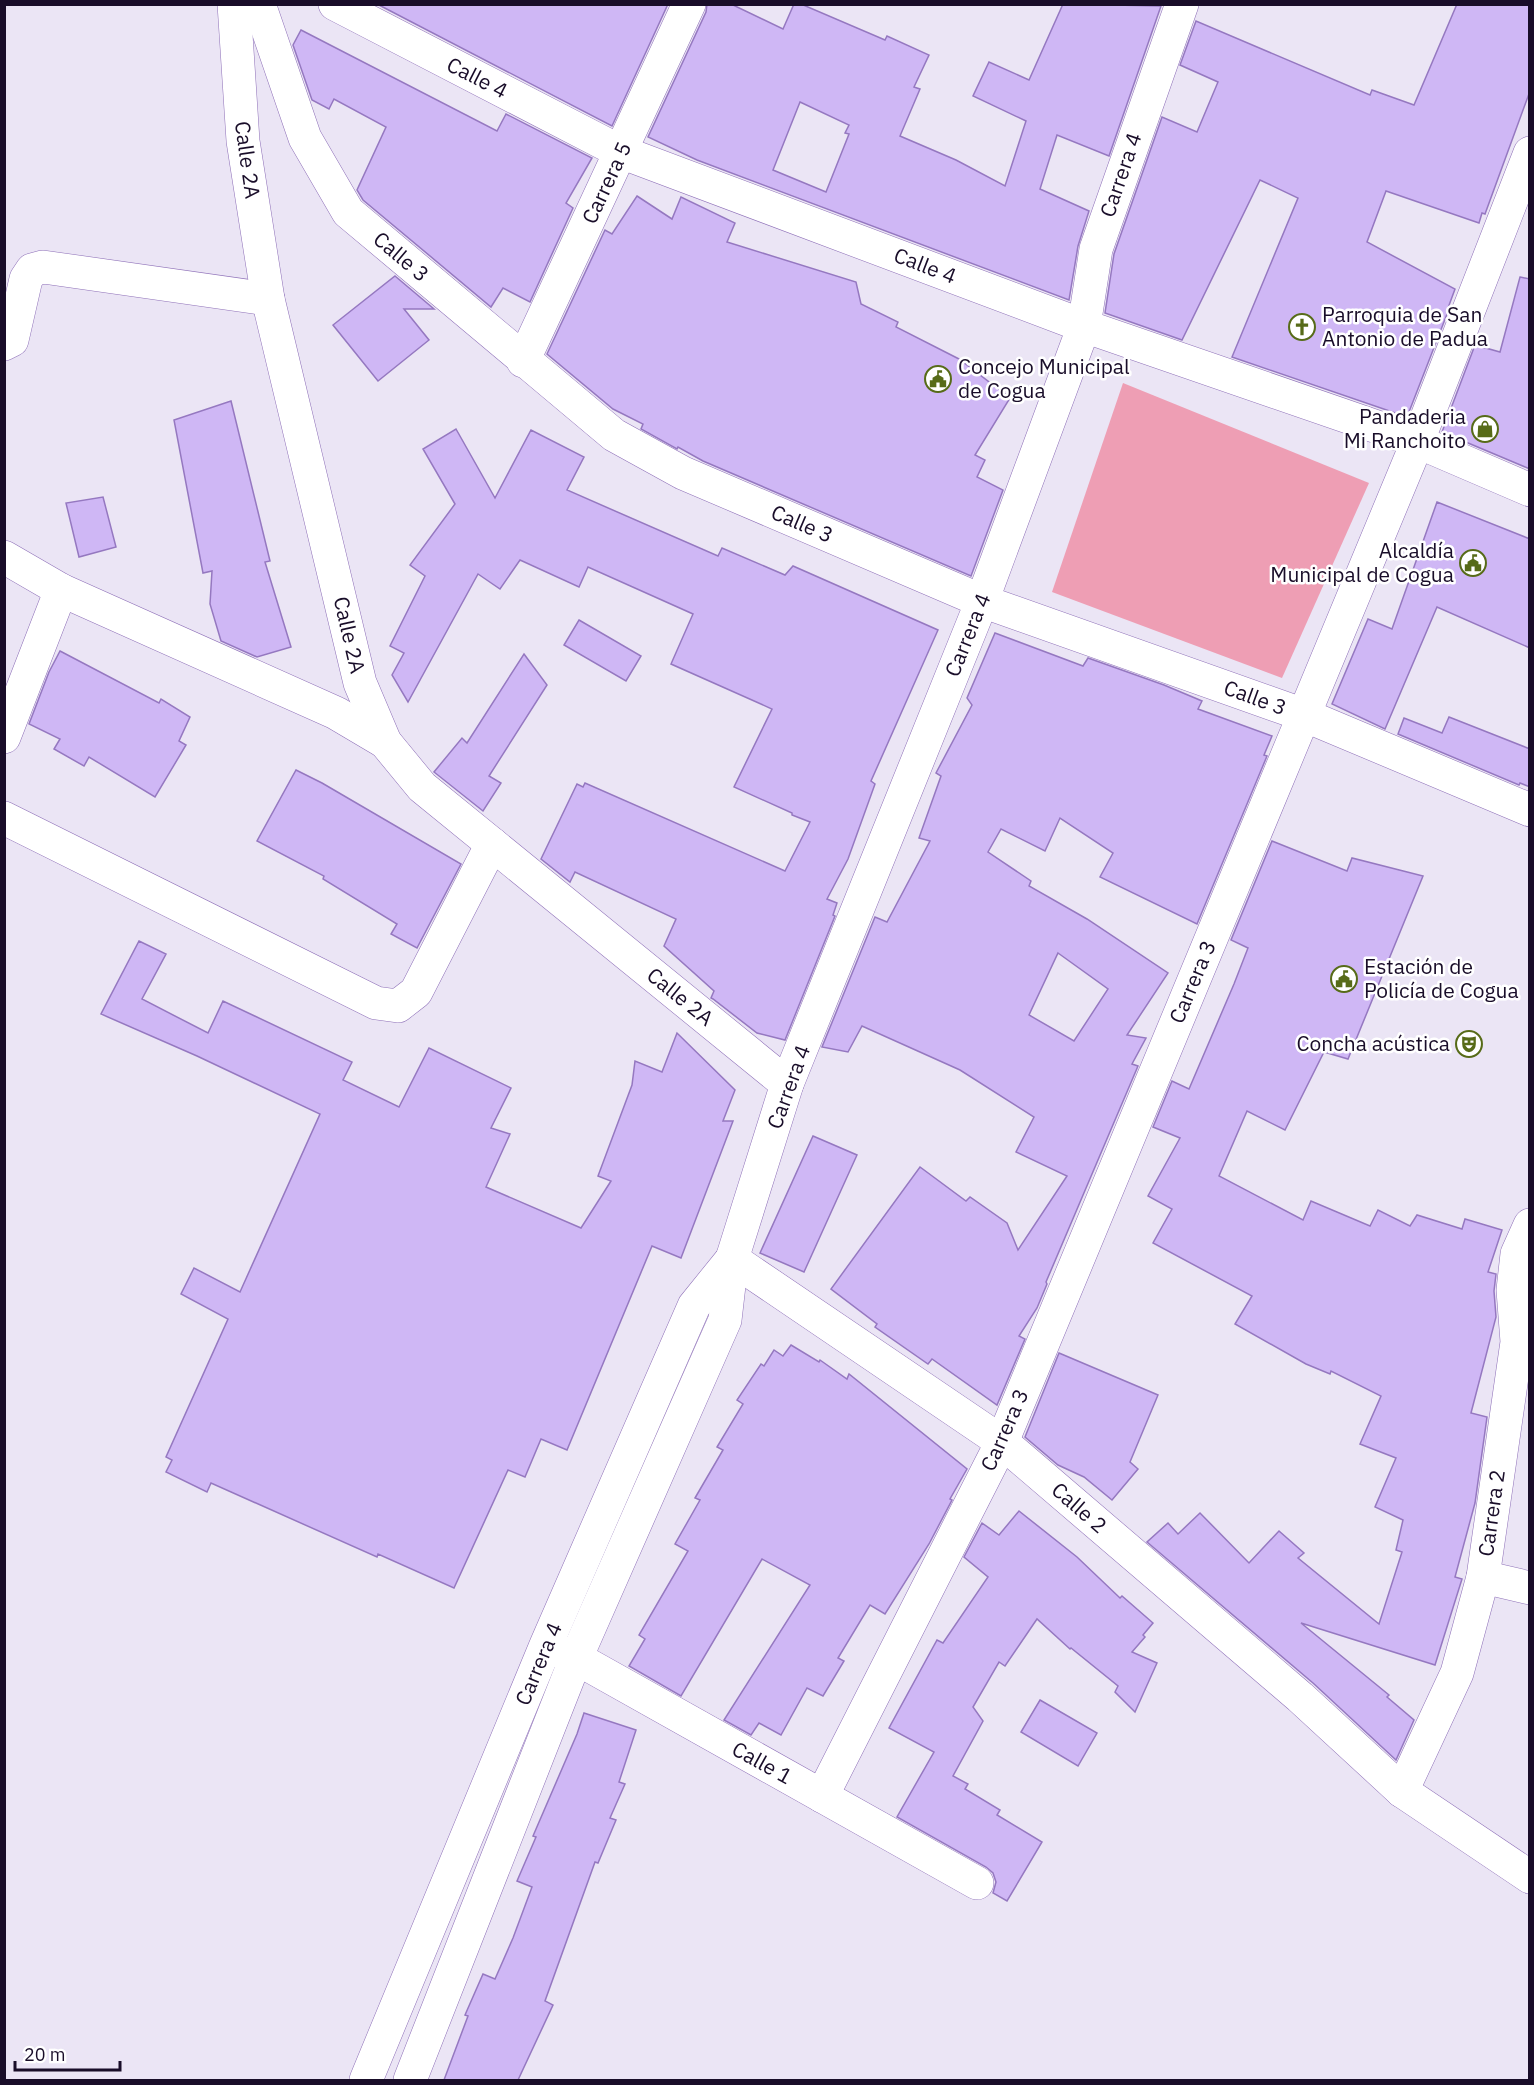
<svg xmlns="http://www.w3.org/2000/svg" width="1534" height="2085" font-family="'IBM Plex Sans',sans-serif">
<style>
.green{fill:#ee9eb4}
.building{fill:#cfb7f5;stroke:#9578c0;stroke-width:1.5;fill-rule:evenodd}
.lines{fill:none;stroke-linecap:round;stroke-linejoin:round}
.minor-casing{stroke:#8e70b8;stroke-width:34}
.minor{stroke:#fff;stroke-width:33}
.labels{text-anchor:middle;stroke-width:5;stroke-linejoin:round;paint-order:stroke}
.street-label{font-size:21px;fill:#190d29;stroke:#fff}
.poi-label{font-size:21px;fill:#190d29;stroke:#fff;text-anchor:start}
</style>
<rect width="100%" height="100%" fill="#ebe5f5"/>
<path class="green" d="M1123 383 1369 483 1282 678 1052 592Z"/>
<g class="building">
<path d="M377 4H668L612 126Z"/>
<path d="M707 4H731L783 29 794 4H801L885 40 887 36 929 55 914 87 920 89 900 136 956 160 1005 186 1026 121 973 96 989 62 1029 80 1063 4 1161 6 1109 156 1057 135 1040 189 1089 211 1078 246 1069 300 697 160 648 137 706 12ZM800 102 849 125 845 133 849 134 826 192 773 170Z"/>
<path d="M1457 4H1530V91L1485 214 1482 213 1479 223 1386 191 1367 242 1455 289 1448 308 1449 309 1407 417 1232 357 1298 198 1260 180 1182 340 1105 313 1114 254 1162 117 1197 132 1218 82 1180 65 1196 21 1370 95 1372 90 1414 105Z"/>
<path d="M301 30 497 131 506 114 592 158 566 203 573 208 530 302 503 288 491 307 363 200 357 190 386 127 334 99 329 109 312 100 293 45Z"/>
<path d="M637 196 672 219 681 197 735 223 727 242 856 282 861 304 898 322 896 327 959 359 1010 398 975 455 985 460 977 477 1003 490 971 576 703 461 678 447 677 449 641 429 643 424 613 409 547 354 605 230 612 234Z"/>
<path d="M395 276 434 309H404L429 340 378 381 333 325Z"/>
<path d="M1520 277 1530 279V469L1442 432 1475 345 1500 352Z"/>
<path d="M231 401 270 561 265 562 291 647 257 657 221 641 210 604 212 571 203 573 174 420Z"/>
<path d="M456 429 495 498 531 430 584 457 567 490 718 556 722 548 785 575 793 566 938 630 871 781 875 784 848 859 827 899 837 903 833 915 835 916 785 1040 757 1033 713 999 711 998 714 991 664 946 676 919 575 872 570 882 541 859 577 784 583 787 585 783 785 871 810 822 792 815V813L734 787 772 709 671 664 693 614 588 567 579 587 520 560 500 589 478 574 408 702 392 675 404 653 390 646 425 576 410 565 455 504 423 449Z"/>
<path d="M103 497 116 547 79 557 66 503Z"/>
<path d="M1437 502 1530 539V648L1437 607 1385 729 1332 704 1368 619 1392 629Z"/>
<path d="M579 620 641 656 626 681 564 645Z"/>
<path d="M995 633 1083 666 1088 658 1164 685 1202 701 1198 709 1272 736 1264 755 1267 756 1197 924 1100 877 1113 853 1060 818 1045 851 1001 829 988 852 1031 881 1029 886 1087 919 1168 973 1127 1035 1146 1038 1132 1064 1138 1066 1046 1282 1047 1284 1037 1308 1019 1336 1025 1339 997 1405 932 1359 928 1364 875 1327 877 1324 831 1289 920 1167 966 1201 970 1197 1007 1223 1018 1250 1067 1176 1016 1152 1034 1117 960 1070 862 1026 848 1052 822 1047 875 917 887 922 930 841 919 838 941 776 936 773 972 705 967 698ZM1058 953 1108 989 1074 1041 1029 1015Z"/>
<path d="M60 651 159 703 161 699 190 717 179 741 186 745 155 797 89 757 84 766 54 749 60 739 29 724 49 672Z"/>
<path d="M524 654 547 685 489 776 501 783 483 811 434 772 462 738 467 743Z"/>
<path d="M1449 717 1530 749V787L1520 783 1519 785 1398 734 1404 718 1442 733Z"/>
<path d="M296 770 322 783 461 864 417 948 391 934 397 924 323 879 324 876 257 841Z"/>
<path d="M1272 841 1347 871 1352 858 1423 876 1348 1059 1324 1052 1285 1130 1247 1111 1219 1176 1303 1220 1311 1201 1370 1226 1378 1210 1410 1226 1417 1215 1462 1229 1465 1219 1502 1230 1488 1272 1496 1274 1494 1291 1496 1317 1471 1413 1487 1417 1475 1503 1455 1577 1462 1579 1435 1665 1301 1623 1389 1695 1387 1697 1414 1720 1396 1760 1313 1683 1147 1542 1168 1523 1178 1534 1200 1513 1249 1563 1279 1531 1304 1553 1298 1558 1379 1624 1402 1552 1396 1550 1403 1520 1375 1507 1396 1458 1360 1444 1381 1396 1331 1371 1330 1374 1306 1364 1235 1324 1252 1296 1153 1243 1172 1209 1148 1196 1180 1138 1153 1127 1172 1081 1189 1089 1234 984 1248 948 1231 940Z"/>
<path d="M139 941 166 954 142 999 208 1033 223 1001 352 1062 343 1080 399 1107 429 1048 511 1088 491 1128 510 1134 486 1187 581 1228 611 1181 598 1176 632 1085 635 1061 662 1072 677 1033 735 1090 723 1121H733L681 1258 652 1246 567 1450 541 1439 525 1477 508 1470 454 1588 378 1554 377 1557 211 1483 207 1492 166 1472 172 1460 166 1457 228 1319 181 1294 194 1268 240 1292 320 1114 197 1056 101 1014Z"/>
<path d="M813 1136 857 1155 804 1272 760 1253Z"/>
<path d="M791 1345 819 1362 820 1360 847 1379 849 1374 967 1469 950 1499 952 1500 929 1544 885 1614 870 1605 838 1658 844 1661 823 1696 807 1688 781 1735 759 1723 751 1735 724 1720 810 1585 762 1559 681 1696 629 1666 645 1639 639 1635 688 1551 675 1544 700 1500 695 1498 723 1450 717 1447 743 1404 737 1400 761 1364 764 1366 774 1350 783 1356Z"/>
<path d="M1059 1353 1158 1395 1130 1462 1138 1469 1112 1500 1084 1477 1058 1465 1025 1437Z"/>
<path d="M1019 1511 1077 1557 1120 1598 1122 1596 1153 1623 1143 1635 1145 1637 1132 1652 1157 1663 1135 1712 1115 1692 1118 1686 1071 1648 1070 1649 1037 1619 1005 1666 999 1662 973 1707 983 1721 953 1776 968 1784 965 1789 1000 1810 997 1815 1042 1842 1007 1901 993 1893 996 1882 993 1873 986 1867 897 1817 934 1752 889 1728 937 1640 943 1643 988 1577 964 1557 982 1523 999 1535Z"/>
<path d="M1040 1700 1097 1733 1078 1766 1021 1732Z"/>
<path d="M584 1713 636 1730 619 1782 625 1784 610 1818 616 1820 598 1863 595 1862 545 2001 553 2005 518 2080H444L468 2016 465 2015 483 1974 495 1979 513 1938 532 1887 517 1881 536 1837 533 1836 577 1734Z"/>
</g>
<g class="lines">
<defs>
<g id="minor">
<path d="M234 4 243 141 268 299 360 683 385 742 422 787 787 1084"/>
<path d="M259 4 305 138 348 212 614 435 683 473 982 601 1304 715 1530 810"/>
<path d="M335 4 621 152 1084 326 1409 438 1530 490"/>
<path d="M4 344 12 340 26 279 32 270 43 267 268 299"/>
<path d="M523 361 689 4"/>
<path d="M4 557 61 590 336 713 385 742"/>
<path d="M4 737 61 590"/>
<path d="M4 818 376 1003 398 1006 416 992 492 844"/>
<path d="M732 1259 1002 1442 1300 1697 1402 1791 1530 1877"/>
<path d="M1483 1577 1530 1588"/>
<path d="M556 1650 576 1658 977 1883"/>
<path d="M1402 1791 1457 1673 1483 1577 1517 1342 1513 1290 1517 1254 1530 1225"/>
<path d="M822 1796 1002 1442 1417 443 1530 153"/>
<path d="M366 2080 546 1645 694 1306 732 1259"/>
<path d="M410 2080 576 1658 725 1320 732 1259 787 1084 982 601 1084 326 1096 249 1182 4"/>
</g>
</defs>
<use href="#minor" class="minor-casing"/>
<use href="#minor" class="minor"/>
</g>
<defs>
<symbol id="church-ring" viewBox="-11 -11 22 22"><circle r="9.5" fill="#fff" stroke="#576b18" stroke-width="1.5"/><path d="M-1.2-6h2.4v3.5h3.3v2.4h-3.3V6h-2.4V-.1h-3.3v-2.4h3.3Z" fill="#576b18"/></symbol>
<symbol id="civic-ring" viewBox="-11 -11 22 22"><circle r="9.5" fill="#fff" stroke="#576b18" stroke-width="1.5"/><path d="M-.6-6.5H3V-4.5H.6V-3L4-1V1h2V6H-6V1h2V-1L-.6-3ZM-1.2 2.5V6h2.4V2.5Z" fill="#576b18"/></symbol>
<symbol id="shop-ring" viewBox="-11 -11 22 22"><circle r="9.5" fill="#fff" stroke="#576b18" stroke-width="1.5"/><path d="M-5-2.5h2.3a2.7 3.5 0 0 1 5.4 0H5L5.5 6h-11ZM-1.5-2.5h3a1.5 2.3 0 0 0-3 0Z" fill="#576b18"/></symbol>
<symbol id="theatre-ring" viewBox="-11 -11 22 22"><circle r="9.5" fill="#fff" stroke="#576b18" stroke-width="1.5"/><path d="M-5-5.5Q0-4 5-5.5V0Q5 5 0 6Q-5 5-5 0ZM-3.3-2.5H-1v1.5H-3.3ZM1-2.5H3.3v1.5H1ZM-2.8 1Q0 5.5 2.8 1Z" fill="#576b18"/></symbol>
</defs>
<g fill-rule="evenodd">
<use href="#church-ring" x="1287" y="312" width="30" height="30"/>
<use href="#civic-ring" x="923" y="364" width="30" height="30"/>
<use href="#shop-ring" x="1470" y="414" width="30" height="30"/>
<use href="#civic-ring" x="1458" y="548" width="30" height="30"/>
<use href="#civic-ring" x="1329" y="964" width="30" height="30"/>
<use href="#theatre-ring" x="1454" y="1029" width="30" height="30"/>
</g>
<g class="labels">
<g class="street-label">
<text transform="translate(477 78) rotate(27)" y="7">Calle 4</text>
<text transform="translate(247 160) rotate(82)" y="7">Calle 2A</text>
<text transform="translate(1121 175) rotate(-71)" y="7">Carrera 4</text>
<text transform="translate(607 183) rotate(-65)" y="7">Carrera 5</text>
<text transform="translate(401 257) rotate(40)" y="7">Calle 3</text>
<text transform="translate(925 266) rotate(21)" y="7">Calle 4</text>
<text transform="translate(802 524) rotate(23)" y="7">Calle 3</text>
<text transform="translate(349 635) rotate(77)" y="7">Calle 2A</text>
<text transform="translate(968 635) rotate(-68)" y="7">Carrera 4</text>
<text transform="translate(1255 698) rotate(20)" y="7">Calle 3</text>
<text transform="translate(1193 982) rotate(-67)" y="7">Carrera 3</text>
<text transform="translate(680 997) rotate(39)" y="7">Calle 2A</text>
<text transform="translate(789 1087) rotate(-70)" y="7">Carrera 4</text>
<text transform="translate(1005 1430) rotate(-66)" y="7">Carrera 3</text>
<text transform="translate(1079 1508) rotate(41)" y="7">Calle 2</text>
<text transform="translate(1492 1513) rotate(-82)" y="7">Carrera 2</text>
<text transform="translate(539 1664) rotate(-67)" y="7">Carrera 4</text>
<text transform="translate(762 1763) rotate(29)" y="7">Calle 1</text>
</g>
<g class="poi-label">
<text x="1322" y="322">Parroquia de San<tspan x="1322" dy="24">Antonio de Padua</tspan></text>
<text x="958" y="374">Concejo Municipal<tspan x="958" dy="24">de Cogua</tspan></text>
<text x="1466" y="424" text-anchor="end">Pandaderia<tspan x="1466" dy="24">Mi Ranchoito</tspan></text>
<text x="1454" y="558" text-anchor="end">Alcaldía<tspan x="1454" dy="24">Municipal de Cogua</tspan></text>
<text x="1364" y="974">Estación de<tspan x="1364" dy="24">Policía de Cogua</tspan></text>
<text x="1450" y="1051" text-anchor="end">Concha acústica</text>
</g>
</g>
<rect width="1534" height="2085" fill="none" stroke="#190d29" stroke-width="12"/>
<path d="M15 2061v9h105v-9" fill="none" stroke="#190d29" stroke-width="3"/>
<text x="24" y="2061" font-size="18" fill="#190d29" stroke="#ffffff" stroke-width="4.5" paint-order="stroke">20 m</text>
</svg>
